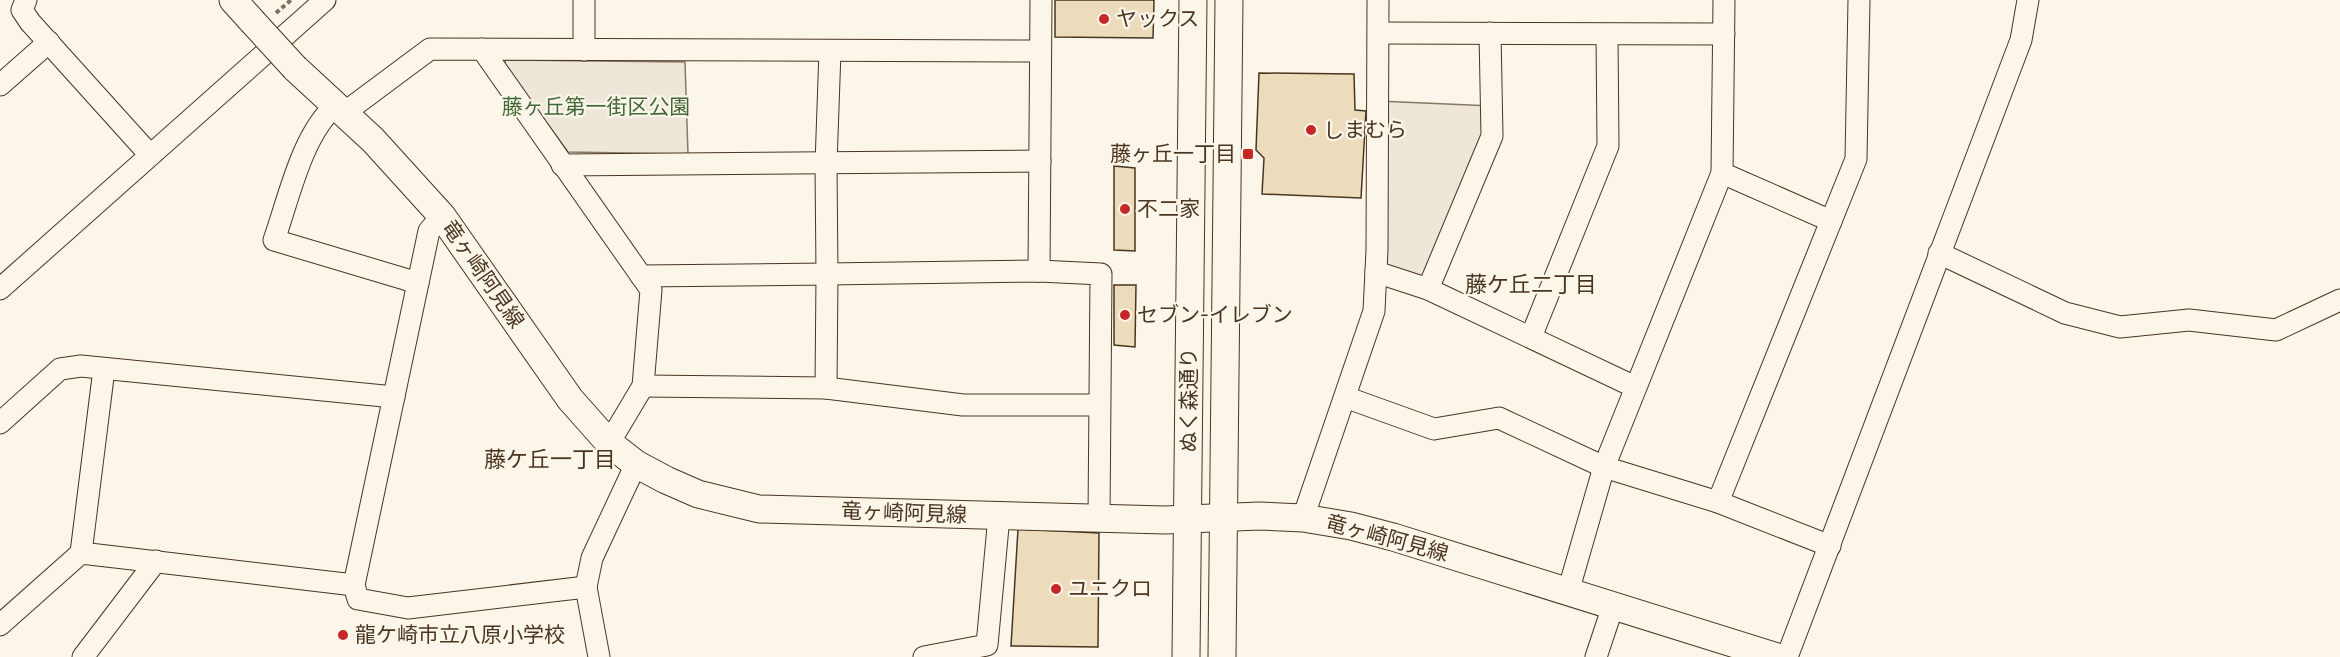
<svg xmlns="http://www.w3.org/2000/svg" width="2340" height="657" font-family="Commissioner,'Noto Sans JP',sans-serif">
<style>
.green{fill:#ede6d9;stroke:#887966;stroke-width:1.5}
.building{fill:#ecdcbc;stroke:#4a3520;stroke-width:1.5}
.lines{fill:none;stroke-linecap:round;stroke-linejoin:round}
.minor-casing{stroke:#4a3520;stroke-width:23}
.major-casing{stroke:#4a3520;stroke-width:29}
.path{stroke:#7f6f5c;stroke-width:4;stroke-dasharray:4.5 3;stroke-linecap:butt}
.minor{stroke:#fbf6e9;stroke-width:21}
.major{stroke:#fbf6e9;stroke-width:27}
.major-bridge-casing{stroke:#4a3520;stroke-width:29;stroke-linecap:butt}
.major-bridge{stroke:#fbf6e9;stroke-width:27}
.poi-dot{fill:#c62828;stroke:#fbf6e9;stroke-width:2}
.labels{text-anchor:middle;stroke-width:4.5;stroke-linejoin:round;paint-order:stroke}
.poi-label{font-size:21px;fill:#4a3520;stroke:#fbf6e9;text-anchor:start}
.park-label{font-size:21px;fill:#436837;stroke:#fbf6e9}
.street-label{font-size:21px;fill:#4a3520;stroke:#fbf6e9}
.neighbourhood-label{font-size:22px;fill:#4a3520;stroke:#fbf6e9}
</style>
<rect width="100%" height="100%" fill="#fbf6e9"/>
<g class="green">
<path d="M506 60 685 62 688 154 568 152 504 64Z"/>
<path d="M1378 101 1492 106 1428 289 1376 272Z"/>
</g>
<g class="building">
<path d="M1055 0H1154L1153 38 1055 37Z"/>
<path d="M1259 73 1354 74 1355 110 1366 111 1361 198 1262 194 1264 158 1256 150Z"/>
<path d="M1114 166 1135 168V251L1114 250Z"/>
<path d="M1114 285H1136L1135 347 1114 345Z"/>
<path d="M1018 529 1099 533 1098 647 1011 646Z"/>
</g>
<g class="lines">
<defs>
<g id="minor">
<path d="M26 0 22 10 30 22 150 155"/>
<path d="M584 0V50"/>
<path d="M1379 33 1724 34"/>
<path d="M482 49 651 290 643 386 609 443"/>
<path d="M830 51 826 164 827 274 1039 271 1101 274 1099 518"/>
<path d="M0 85 49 42"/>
<path d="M336 105C302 134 289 198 274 240L418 283"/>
<path d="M344 113 430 49 1040 51"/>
<path d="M562 165 1040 161"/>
<path d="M1722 173 1831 221"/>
<path d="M442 216 429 231 354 585 358 599 408 608 586 587"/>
<path d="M1939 253 2065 313 2120 327 2189 320 2276 330 2340 300"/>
<path d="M1039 271 1041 0"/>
<path d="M1376 272 1428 289 1635 387"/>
<path d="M641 276 827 274 826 388 643 386"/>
<path d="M0 289 325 0"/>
<path d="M1428 289 1492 136 1490 33"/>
<path d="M1531 337 1608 146 1607 35"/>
<path d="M826 388 963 405H1099"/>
<path d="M1345 397 1434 429 1499 418 1604 467 1718 502 1830 546"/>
<path d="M0 423 60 369 81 366 394 397"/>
<path d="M1718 502 1856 159 1859 0"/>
<path d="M1303 518 1374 311 1377 250 1378 0"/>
<path d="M81 553 104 369"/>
<path d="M1568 592 1604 467 1722 173 1724 0"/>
<path d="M0 625 81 553 354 585"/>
<path d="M83 657 156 561"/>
<path d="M599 657 586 587 592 558 636 464"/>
<path d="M924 657 987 645 999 516"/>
<path d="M1596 657 1613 606"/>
<path d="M1787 657 2021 40 2028 0"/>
</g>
<g id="major">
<path d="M233 0 252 21"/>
<path d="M295 68 373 140 442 216 570 399 609 443 636 464 666 480 698 494 759 509 1165 520 1259 516 1303 518 1351 526 1393 537 1777 657"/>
<path d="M1186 657 1193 0"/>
<path d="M1222 657 1229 0"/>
</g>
</defs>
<use href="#minor" class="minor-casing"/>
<use href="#major" class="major-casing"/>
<path class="path" d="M276 13 291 0"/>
<use href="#minor" class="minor"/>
<use href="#major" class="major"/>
<defs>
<path id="major-bridge" d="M252 21 295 68"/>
</defs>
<use href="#major-bridge" class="major-bridge-casing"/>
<use href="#major-bridge" class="major-bridge"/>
</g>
<g class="poi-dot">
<circle cx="1104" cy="19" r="6"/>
<circle cx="1311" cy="130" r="6"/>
<rect x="1242" y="148" width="12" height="12" rx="3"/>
<circle cx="1125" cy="209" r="6"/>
<circle cx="1125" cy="315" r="6"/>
<circle cx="1056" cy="589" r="6"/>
<circle cx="343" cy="635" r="6"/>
</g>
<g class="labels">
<g class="poi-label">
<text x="1116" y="26">ヤックス</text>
<text x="1323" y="137">しまむら</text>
<text x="1236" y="161" text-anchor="end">藤ヶ丘一丁目</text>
<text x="1137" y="216">不二家</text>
<text x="1137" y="322">セブン-イレブン</text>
<text x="1068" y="596">ユニクロ</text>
<text x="355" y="642">龍ケ崎市立八原小学校</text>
</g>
<g class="park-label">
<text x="596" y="114">藤ヶ丘第一街区公園</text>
</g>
<g class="street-label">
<text transform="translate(483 274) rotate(55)" y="7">竜ヶ崎阿見線</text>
<text transform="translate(1189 400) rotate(-90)" y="7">ぬく森通り</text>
<text transform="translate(904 513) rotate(2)" y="7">竜ヶ崎阿見線</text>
<text transform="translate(1387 538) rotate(15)" y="7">竜ヶ崎阿見線</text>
</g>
<g class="neighbourhood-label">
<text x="1531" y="292">藤ケ丘二丁目</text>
<text x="550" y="467">藤ケ丘一丁目</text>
</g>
</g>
</svg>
